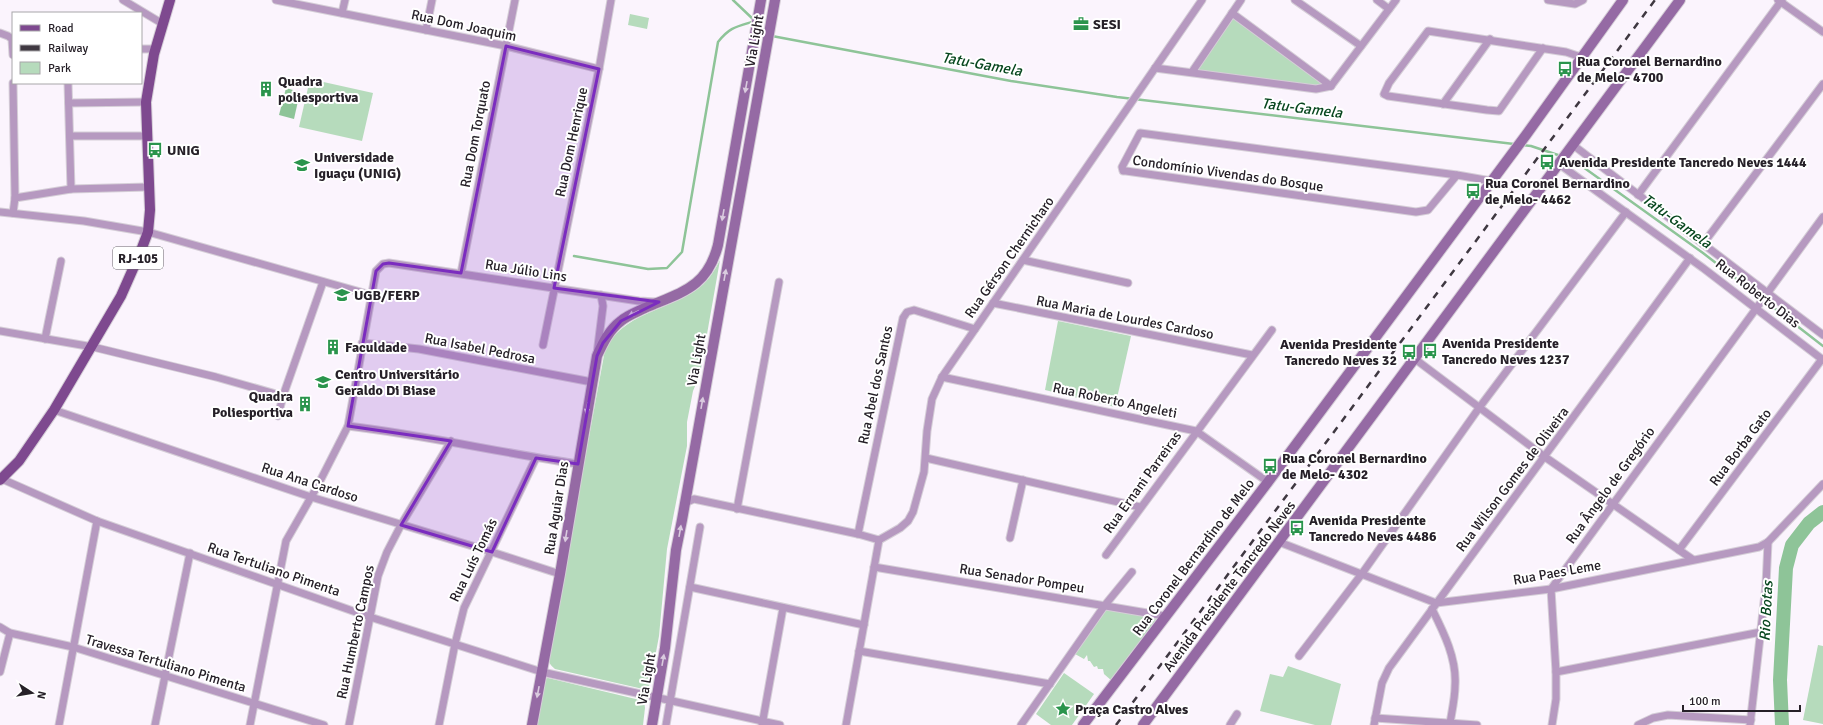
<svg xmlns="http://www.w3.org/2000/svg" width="1823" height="725" font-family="Signika,sans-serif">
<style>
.green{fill:#b6dbbc}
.water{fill:#8ec498}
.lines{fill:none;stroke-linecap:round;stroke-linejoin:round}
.stream{stroke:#8ec498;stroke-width:2.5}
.river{stroke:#8ec498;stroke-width:14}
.street-casing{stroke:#d5ced7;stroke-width:9}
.secondary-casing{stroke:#d5ced7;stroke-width:12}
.primary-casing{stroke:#d5ced7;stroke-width:12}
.street{stroke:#b699c0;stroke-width:7}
.secondary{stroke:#956aa4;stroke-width:10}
.primary{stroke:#7e498f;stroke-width:10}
.rail{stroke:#3f3841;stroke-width:2.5;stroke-dasharray:7 7;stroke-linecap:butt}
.oneway{fill:#dacbdf}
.marked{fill:#7b2cbf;fill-opacity:0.2;stroke:#7b2cbf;stroke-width:3;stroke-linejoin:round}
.labels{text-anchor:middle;stroke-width:4;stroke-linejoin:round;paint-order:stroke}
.shield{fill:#fff;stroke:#676368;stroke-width:1}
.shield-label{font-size:13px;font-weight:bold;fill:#262028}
.poi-label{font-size:14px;font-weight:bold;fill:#262028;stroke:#fff;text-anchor:start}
.street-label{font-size:14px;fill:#262028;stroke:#fff}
.water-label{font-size:15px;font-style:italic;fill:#08471f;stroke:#fff}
</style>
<rect width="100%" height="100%" fill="#fbf4fd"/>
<g class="green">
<path d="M630 14 649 18 647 29 628 25Z"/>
<path d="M1232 16 1328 85 1325 87 1194 71Z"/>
<path d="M310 79 373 93 362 141 299 127Z"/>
<path d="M720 260 700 374 693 391 687 422V446L667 549 659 636 650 684 648 688 643 689 555 669C549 664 548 661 549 654L605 350C622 314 665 311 695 291 707 283 714 272 720 260Z"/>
<path d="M1058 321 1131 336 1115 407 1045 390Z"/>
<path d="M1110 609 1155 618 1156 620 1112 681 1104 674 1103 669H1098L1097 666 1094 667 1090 661H1088L1087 655 1084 659 1075 654 1106 610Z"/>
<path d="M1818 645 1823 646V724L1803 720Z"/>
<path d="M1288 666 1341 684 1331 725H1315L1260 711 1270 674 1283 677Z"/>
<path d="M1064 673 1094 694 1072 725H1051L1036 714Z"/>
<path d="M548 678 644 701 645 708 643 725H535L544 679Z"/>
</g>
<path class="water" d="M286 88 300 92 294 119 279 115Z"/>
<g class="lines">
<g class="stream">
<path d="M733 0 755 21"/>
<path d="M758 26 763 29"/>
<path d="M772 36 1011 81 1117 97 1514 144"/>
<path d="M1521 145 1531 146 1561 156"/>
<path d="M1565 158 1583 167 1703 253 1823 346"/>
<path d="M574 256 648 269 667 268 682 252 718 42C729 28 735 27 752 22L754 23"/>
</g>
<path class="river" d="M1782 725 1780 680 1786 568 1792 545 1809 523 1823 512"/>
<defs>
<g id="street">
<path d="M123 0 163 24"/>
<path d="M276 0 506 46 599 69"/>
<path d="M1295 0 1361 46"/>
<path d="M1377 0 1389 9"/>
<path d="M1548 0 1575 4 1583 0"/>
<path d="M1778 0 1823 32"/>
<path d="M342 13 345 0"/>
<path d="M1232 13 1331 86"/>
<path d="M426 30 432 0"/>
<path d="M0 33 8 36 12 39 13 55"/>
<path d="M1543 48 1499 111 1487 110 1388 96 1384 94 1389 83 1428 31 1566 52 1581 57"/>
<path d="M141 49H156"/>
<path d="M1155 68 1316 89 1331 86"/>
<path d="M1192 72 1241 0"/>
<path d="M13 83 15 198 13 213"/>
<path d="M68 83 71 189"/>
<path d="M1331 86 1396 0"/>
<path d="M69 103 146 102"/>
<path d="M1443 104 1490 39"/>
<path d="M70 136H146"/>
<path d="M1573 145 1823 335"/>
<path d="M1559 164 1703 268 1823 360"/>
<path d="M1457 175 1428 210 1416 212 1126 171H1123L1122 167 1140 133 1457 175 1491 181"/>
<path d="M1638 195 1782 0"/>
<path d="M15 198 71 189 148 187"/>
<path d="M0 212 84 221 148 232 371 295"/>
<path d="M1703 244 1823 84"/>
<path d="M1023 260 1128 283"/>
<path d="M461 273 515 0"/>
<path d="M993 303 1252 355"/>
<path d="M0 331 93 347 216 377 283 396"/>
<path d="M45 339 61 261"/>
<path d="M362 343 419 349 592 382"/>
<path d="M543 345 599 69 611 0"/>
<path d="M597 354 603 306 601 295"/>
<path d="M1415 359 1545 457 1692 559"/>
<path d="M942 377 1196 431 1268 482"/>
<path d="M54 410 311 497 492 552 560 574"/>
<path d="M278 416 283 396 323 282"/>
<path d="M348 426C425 435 501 453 578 464"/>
<path d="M926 458 1140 507"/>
<path d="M2 479 97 521 370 617 542 672 780 725"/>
<path d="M685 503 694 499 858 534 879 540"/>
<path d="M737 509 779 282"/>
<path d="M858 534 903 318 907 312 914 310 975 329"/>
<path d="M1010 538 1023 480"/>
<path d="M879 540 900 528 908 521 913 512 924 472 927 431 932 399 942 377 1202 0"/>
<path d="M1279 542 1436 603 1551 589 1759 547 1768 542 1823 484"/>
<path d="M1679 550 1822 359"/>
<path d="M1106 555 1272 330"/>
<path d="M874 567 1165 616"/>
<path d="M690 587 864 625"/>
<path d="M1432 609C1444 633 1457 659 1455 686 1455 698 1452 711 1450 723"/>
<path d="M0 627 10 633 73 647 324 725"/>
<path d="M859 651 1050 684"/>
<path d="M1299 656 1361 575 1479 408 1626 212"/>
<path d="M0 672 10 633"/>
<path d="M1556 672 1761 632"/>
<path d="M1375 718 1477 725"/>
<path d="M59 725 97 521"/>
<path d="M155 725 190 553"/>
<path d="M250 725 286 541 318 485 348 426 376 271 383 264 389 263 639 301 656 302"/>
<path d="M349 725 378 576 387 552 401 525 451 441"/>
<path d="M439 725 455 644 464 608 536 458"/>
<path d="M666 725 700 527"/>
<path d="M762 725 783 608"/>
<path d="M846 725 879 540"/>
<path d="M1021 725 1105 605 1132 572"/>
<path d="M1230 725 1237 714"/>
<path d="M1374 725 1382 683 1389 668 1690 258"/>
<path d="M1552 725 1556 699V672L1551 589 1823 217"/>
<path d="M1638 725 1653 718 1668 715 1751 720"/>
<path d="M1750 725 1766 585 1768 542"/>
</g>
<g id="secondary">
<path d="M532 725 560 574 597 356C603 343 609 330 621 321 628 315 637 312 645 308 682 292 707 288 718 245L761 0"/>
<path d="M652 725 665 648 676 550 682 520 775 0"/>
<path d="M1083 725 1268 482 1526 135 1623 0"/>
<path d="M1143 725 1680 0"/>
</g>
<path id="primary" d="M0 480 19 461 54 410 121 296 140 253 148 232 150 210 146 102 154 54 170 0"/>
</defs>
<use href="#street" class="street-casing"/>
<use href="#secondary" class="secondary-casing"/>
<use href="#primary" class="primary-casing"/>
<use href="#street" class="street"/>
<use href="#secondary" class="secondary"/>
<use href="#primary" class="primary"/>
<path class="rail" d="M1116 725 1655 0"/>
</g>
<defs><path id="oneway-solid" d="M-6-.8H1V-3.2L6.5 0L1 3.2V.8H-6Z"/></defs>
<g class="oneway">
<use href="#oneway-solid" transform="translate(746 87) rotate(100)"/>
<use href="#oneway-solid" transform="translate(723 215) rotate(100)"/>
<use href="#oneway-solid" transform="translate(725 275) rotate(-80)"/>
<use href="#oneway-solid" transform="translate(634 313) rotate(154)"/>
<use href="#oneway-solid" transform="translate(702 403) rotate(-80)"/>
<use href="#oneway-solid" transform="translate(587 408) rotate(100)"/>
<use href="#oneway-solid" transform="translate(680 531) rotate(-80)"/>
<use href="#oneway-solid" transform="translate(566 536) rotate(99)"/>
<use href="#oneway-solid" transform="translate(663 660) rotate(-80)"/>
<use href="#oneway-solid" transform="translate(538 692) rotate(101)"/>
</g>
<path class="marked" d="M506 46 599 69 554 288 659 302 621 321 603 343 597 356 578 464 536 458 492 552 401 525 451 441 348 426 376 271 383 264 389 263 461 273Z"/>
<defs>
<symbol id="office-bare" viewBox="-9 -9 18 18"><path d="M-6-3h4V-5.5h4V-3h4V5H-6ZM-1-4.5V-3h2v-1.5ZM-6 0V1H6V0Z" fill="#2a944c" stroke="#fff" stroke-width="2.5" paint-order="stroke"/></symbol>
<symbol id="bus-bare" viewBox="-9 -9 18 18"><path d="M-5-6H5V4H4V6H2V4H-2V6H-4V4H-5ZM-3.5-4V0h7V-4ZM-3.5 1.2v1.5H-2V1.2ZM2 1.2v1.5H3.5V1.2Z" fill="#2a944c" stroke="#fff" stroke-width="2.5" paint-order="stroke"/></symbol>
<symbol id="building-bare" viewBox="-9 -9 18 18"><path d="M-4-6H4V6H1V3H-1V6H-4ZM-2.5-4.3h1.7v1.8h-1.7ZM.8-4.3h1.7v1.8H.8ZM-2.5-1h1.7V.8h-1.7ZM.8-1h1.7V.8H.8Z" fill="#2a944c" stroke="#fff" stroke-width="2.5" paint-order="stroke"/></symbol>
<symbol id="university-bare" viewBox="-9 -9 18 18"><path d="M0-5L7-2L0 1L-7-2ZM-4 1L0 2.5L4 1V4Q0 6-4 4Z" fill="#2a944c" stroke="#fff" stroke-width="2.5" paint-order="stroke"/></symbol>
<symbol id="sight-bare" viewBox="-9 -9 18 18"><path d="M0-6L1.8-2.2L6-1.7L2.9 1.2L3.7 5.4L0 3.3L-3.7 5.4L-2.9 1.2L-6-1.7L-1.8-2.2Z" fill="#2a944c" stroke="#fff" stroke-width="2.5" paint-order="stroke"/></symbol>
</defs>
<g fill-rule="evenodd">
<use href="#office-bare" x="1070" y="13" width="22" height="22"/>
<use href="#bus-bare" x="1554" y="58" width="22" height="22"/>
<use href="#building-bare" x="255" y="78" width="22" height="22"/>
<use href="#bus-bare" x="144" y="139" width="22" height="22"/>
<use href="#bus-bare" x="1536" y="151" width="22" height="22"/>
<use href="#university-bare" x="291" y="154" width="22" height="22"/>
<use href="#bus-bare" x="1462" y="180" width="22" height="22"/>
<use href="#university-bare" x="331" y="284" width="22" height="22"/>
<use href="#building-bare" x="322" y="336" width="22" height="22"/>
<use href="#bus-bare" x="1419" y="340" width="22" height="22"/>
<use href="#bus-bare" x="1398" y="341" width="22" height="22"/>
<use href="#university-bare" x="312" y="371" width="22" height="22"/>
<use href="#building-bare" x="294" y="393" width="22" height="22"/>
<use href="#bus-bare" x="1259" y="455" width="22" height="22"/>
<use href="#bus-bare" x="1286" y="517" width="22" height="22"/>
<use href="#sight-bare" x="1052" y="698" width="22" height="22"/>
</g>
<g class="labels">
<rect class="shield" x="113" y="247" width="50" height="22" rx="3"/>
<g class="shield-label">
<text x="138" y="263">RJ-105</text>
</g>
<g class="poi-label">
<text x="1093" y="29">SESI</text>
<text x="1577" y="66">Rua Coronel Bernardino<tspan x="1577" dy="16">de Melo- 4700</tspan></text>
<text x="278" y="86">Quadra<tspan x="278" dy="16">poliesportiva</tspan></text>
<text x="167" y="155">UNIG</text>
<text x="314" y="162">Universidade<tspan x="314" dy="16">Iguaçu (UNIG)</tspan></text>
<text x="1559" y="167">Avenida Presidente Tancredo Neves 1444</text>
<text x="1485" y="188">Rua Coronel Bernardino<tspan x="1485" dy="16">de Melo- 4462</tspan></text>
<text x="354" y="300">UGB/FERP</text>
<text x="1442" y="348">Avenida Presidente<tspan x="1442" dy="16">Tancredo Neves 1237</tspan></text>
<text x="1397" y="349" text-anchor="end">Avenida Presidente<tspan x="1397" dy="16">Tancredo Neves 32</tspan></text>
<text x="345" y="352">Faculdade</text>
<text x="335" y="379">Centro Universitário<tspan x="335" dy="16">Geraldo Di Biase</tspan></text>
<text x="293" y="401" text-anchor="end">Quadra<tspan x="293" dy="16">Poliesportiva</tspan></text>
<text x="1282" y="463">Rua Coronel Bernardino<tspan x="1282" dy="16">de Melo- 4302</tspan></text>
<text x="1309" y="525">Avenida Presidente<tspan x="1309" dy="16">Tancredo Neves 4486</tspan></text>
<text x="1075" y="714">Praça Castro Alves</text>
</g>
<g class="street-label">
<text transform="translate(464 25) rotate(12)" y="5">Rua Dom Joaquim</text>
<text transform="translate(754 41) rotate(-80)" y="5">Via Light</text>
<text transform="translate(475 134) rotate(-79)" y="5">Rua Dom Torquato</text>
<text transform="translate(571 142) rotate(-78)" y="5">Rua Dom Henrique</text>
<text transform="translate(1228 173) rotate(8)" y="5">Condomínio Vivendas do Bosque</text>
<text transform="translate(1009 257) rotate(-55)" y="5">Rua Gérson Chernicharo</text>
<text transform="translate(526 270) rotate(9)" y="5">Rua Júlio Lins</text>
<text transform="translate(1758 293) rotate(38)" y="5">Rua Roberto Dias</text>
<text transform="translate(1125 317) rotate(11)" y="5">Rua Maria de Lourdes Cardoso</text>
<text transform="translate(480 348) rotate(11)" y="5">Rua Isabel Pedrosa</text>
<text transform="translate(696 360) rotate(-80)" y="5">Via Light</text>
<text transform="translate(875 385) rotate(-78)" y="5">Rua Abel dos Santos</text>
<text transform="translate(1115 400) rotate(12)" y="5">Rua Roberto Angeleti</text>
<text transform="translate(1740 447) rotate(-53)" y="5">Rua Borba Gato</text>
<text transform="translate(1512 479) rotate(-53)" y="5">Rua Wilson Gomes de Oliveira</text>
<text transform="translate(310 482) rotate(18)" y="5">Rua Ana Cardoso</text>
<text transform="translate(1142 482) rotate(-54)" y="5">Rua Ernani Parreiras</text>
<text transform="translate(1610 485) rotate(-54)" y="5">Rua Ângelo de Gregório</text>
<text transform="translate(556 508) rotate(-81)" y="5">Rua Aguiar Dias</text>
<text transform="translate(1193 557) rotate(-53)" y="5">Rua Coronel Bernardino de Melo</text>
<text transform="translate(473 560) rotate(-64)" y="5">Rua Luís Tomás</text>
<text transform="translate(274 569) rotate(19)" y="5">Rua Tertuliano Pimenta</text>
<text transform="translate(1557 572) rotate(-10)" y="5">Rua Paes Leme</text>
<text transform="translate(1022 578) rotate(9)" y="5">Rua Senador Pompeu</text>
<text transform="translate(1229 586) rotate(-53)" y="5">Avenida Presidente Tancredo Neves</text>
<text transform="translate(355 632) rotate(-78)" y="5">Rua Humberto Campos</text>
<text transform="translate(166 663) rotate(17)" y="5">Travessa Tertuliano Pimenta</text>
<text transform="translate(646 679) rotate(-80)" y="5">Via Light</text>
</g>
<g class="water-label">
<text transform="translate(982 64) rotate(10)" y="5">Tatu-Gamela</text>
<text transform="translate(1302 108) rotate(7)" y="5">Tatu-Gamela</text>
<text transform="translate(1677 221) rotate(36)" y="5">Tatu-Gamela</text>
<text transform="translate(1766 611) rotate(-87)" y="5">Rio Botas</text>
</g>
</g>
<rect x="12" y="12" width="130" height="72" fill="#ffffff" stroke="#a8a6a9"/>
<rect x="20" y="25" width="20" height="6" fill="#7e498f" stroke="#a8a6a9"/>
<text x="48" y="32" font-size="12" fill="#262028">Road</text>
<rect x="20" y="45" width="20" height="6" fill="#3f3841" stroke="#a8a6a9"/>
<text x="48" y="52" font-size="12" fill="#262028">Railway</text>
<rect x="20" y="62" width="20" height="12" fill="#b6dbbc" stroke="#a8a6a9"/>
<text x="48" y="72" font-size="12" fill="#262028">Park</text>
<g transform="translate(32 693) rotate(102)" stroke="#ffffff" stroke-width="3" paint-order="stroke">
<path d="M0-3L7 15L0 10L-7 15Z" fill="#262028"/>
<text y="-6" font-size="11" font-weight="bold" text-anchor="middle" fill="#262028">N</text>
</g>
<path d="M1683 705v6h117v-6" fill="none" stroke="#262028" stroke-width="2"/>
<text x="1689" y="705" font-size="12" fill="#262028" stroke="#ffffff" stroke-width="3" paint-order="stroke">100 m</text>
</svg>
